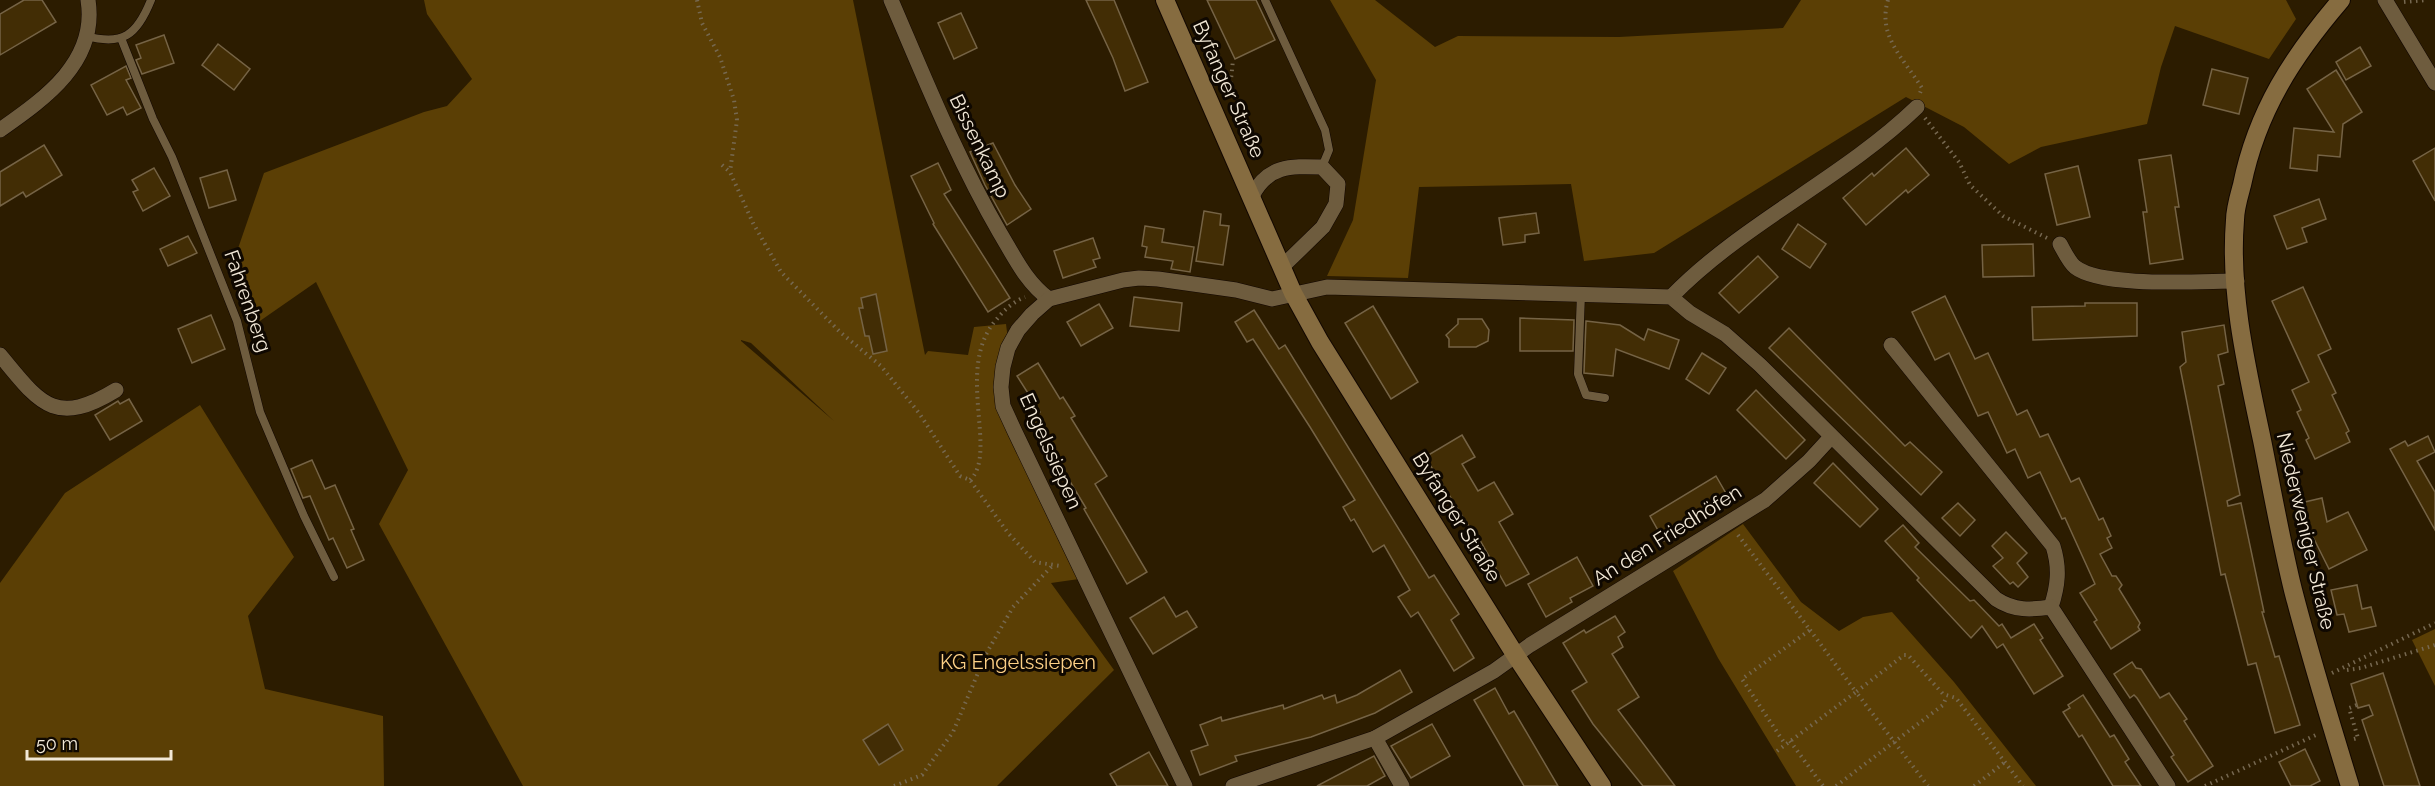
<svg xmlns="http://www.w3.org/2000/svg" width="2435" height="786" font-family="Raleway,sans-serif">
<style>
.green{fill:#5b3f05;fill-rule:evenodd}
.building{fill:#422d05;stroke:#756345;stroke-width:1.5}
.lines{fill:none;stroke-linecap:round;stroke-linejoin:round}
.lane-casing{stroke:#120700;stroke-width:9}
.street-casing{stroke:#120700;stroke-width:16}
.secondary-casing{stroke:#120700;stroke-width:20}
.path{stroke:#766850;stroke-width:4;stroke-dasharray:1.5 4.5;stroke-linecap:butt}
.lane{stroke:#6e5c3e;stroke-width:8}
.street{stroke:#6e5c3e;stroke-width:15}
.secondary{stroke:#866c40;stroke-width:18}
.labels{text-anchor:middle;stroke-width:6;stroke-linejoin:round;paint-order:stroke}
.street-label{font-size:20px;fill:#f2e8d7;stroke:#0f0801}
.park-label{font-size:20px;fill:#fdd086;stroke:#0f0801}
</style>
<rect width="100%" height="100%" fill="#2c1c00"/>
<g class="green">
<path d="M424 0H853L925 355 928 351 968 355 974 327 1006 324 1008 340 1002 413 1079 579 1051 583 1114 670 997 786H523L379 524 408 470 316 282 257 323 233 263 264 173 424 112 447 106 472 79 427 14ZM741 340 751 343 834 421 741 341Z"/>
<path d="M1330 0H1375L1435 47 1458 36 1619 37 1783 28 1801 0H2286L2296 19 2269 59 2175 26 2161 67 2147 124 2041 147 2009 164 1964 127 1906 97 1654 253 1584 261 1571 184 1419 187 1408 278 1327 276 1353 220 1376 80Z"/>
<path d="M200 405 294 557 248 616 265 689 383 716 384 786H0V583L65 493Z"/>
<path d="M1743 524 1801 602 1839 631 1863 617 1892 612 1954 682 2036 786H1796L1718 658 1673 571Z"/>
<path d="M2435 629V686L2412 640Z"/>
</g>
<g class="building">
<path d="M24 0H42L56 22 0 55V14Z"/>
<path d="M1086 0H1114L1148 82 1125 91 1113 58Z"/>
<path d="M1207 0H1256L1275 40 1235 59Z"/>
<path d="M961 13 977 48 954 59 938 23Z"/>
<path d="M164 35 174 63 142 74 136 60 141 58 136 45Z"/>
<path d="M218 44 250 69 234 90 202 65Z"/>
<path d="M2360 47 2371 66 2346 80 2336 62Z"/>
<path d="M126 66 131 78 126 80 141 108 127 115 123 107 107 115 91 85Z"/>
<path d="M2212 69 2248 78 2239 114 2203 105Z"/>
<path d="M2336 70 2362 112 2343 124 2340 157 2318 155 2317 171 2290 168 2294 128 2334 132 2307 89Z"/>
<path d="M993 143 1015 185 1031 209 1007 225 985 185 970 152Z"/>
<path d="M44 145 62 175 26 197 23 192 0 206V172Z"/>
<path d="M1906 148 1929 175 1908 193 1906 190 1866 225 1843 198 1872 173 1874 176Z"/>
<path d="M2435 148V201L2413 161Z"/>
<path d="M2171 155 2179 207H2175L2183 259 2150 264 2143 212H2147L2139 160Z"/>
<path d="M938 163 951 190 944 194 1010 298 988 312 933 224 934 223 911 176Z"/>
<path d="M2078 166 2090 217 2057 225 2045 174Z"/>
<path d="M154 168 170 196 143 211 133 192 138 190 132 180Z"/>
<path d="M227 170 236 200 209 208 200 178Z"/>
<path d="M2319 199 2326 219 2302 228 2307 242 2287 249 2274 216Z"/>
<path d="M1204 211 1221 214 1220 225 1229 226 1223 265 1196 261Z"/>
<path d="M1536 213 1539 233 1525 235V242L1503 245 1499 218Z"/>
<path d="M1798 224 1826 244 1810 268 1782 249Z"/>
<path d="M1145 226 1164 229 1162 242 1194 247 1190 272 1171 269 1173 261 1145 257 1147 247 1142 246Z"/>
<path d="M188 236 197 253 168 266 160 249Z"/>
<path d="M1093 238 1100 258 1093 260 1096 267 1063 278 1054 251Z"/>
<path d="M2033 244 2034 276 1983 277 1982 245Z"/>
<path d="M1758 256 1778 277 1739 313 1719 293Z"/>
<path d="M2303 287 2331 349 2318 355 2336 393 2332 395 2349 431 2346 433 2350 442 2315 459 2306 440 2309 438 2297 412 2301 410 2292 390 2309 382 2272 301Z"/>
<path d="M876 294 887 351 873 354 869 336H865L859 308H863L861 298Z"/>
<path d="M1945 296 1975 359 1988 353 2017 415 2027 410 2040 437 2048 434 2071 482 2079 478 2099 520 2103 518 2111 536 2107 538 2112 548 2100 554 2112 576H2116L2122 585 2119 589 2140 623 2138 627 2140 630 2111 649 2094 622 2097 620 2080 593 2095 584 2065 518 2062 519 2040 472 2028 478 2015 449 2007 453 1988 412 1978 416 1949 353 1935 360 1912 312Z"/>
<path d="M1134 297 1182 303 1179 331 1130 326Z"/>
<path d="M2085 303H2137V336L2033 340 2032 307 2085 306Z"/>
<path d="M1099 304 1113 328 1081 346 1067 322Z"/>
<path d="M1373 306 1418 382 1391 399 1345 323Z"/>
<path d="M1254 310 1279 349 1285 345 1429 578 1434 575 1459 614 1451 620 1474 658 1454 671 1418 612 1411 617 1398 597 1410 590 1384 545 1373 552 1354 519 1351 521 1343 507 1355 500 1310 427 1253 339 1247 342 1235 322Z"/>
<path d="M211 315 225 349 192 363 178 329Z"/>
<path d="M1520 318 1574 320 1573 351H1520Z"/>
<path d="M1458 319H1482L1489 330 1488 341 1476 347H1449V339L1446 335 1458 324Z"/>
<path d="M1586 321 1620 325 1644 340 1648 329 1679 340 1669 369 1616 349 1613 376 1584 373Z"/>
<path d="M2224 325 2228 352 2218 355 2224 384 2218 386 2240 495 2227 501 2228 506 2241 503 2264 612H2262L2275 657 2279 656 2300 725 2275 733 2256 663 2248 665 2225 574 2221 575 2180 367 2186 362 2182 332Z"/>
<path d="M1789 328 1905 446 1910 442 1942 472 1921 495 1769 348Z"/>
<path d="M1702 353 1726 368 1709 394 1686 379Z"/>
<path d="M1038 363 1060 399 1063 397 1075 416 1071 418 1107 476 1095 484 1147 572 1127 584 1084 509 1086 508 1031 417 1040 412 1017 376Z"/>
<path d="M1756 390 1805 440 1786 459 1737 410Z"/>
<path d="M129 399 142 421 110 440 95 415 118 401 120 404Z"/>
<path d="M1462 435 1475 457 1462 464 1478 491 1494 482 1513 514 1499 522 1529 574 1506 586 1477 535 1475 536 1425 457Z"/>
<path d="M2428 436 2435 452 2417 461 2435 492V530L2390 449 2405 441 2408 446Z"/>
<path d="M312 460 325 489 335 485 354 529 351 530 364 560 347 568 333 538 329 540 310 496 303 498 291 469Z"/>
<path d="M1833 463 1878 509 1860 527 1814 483Z"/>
<path d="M1716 476 1731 502 1664 541 1650 516Z"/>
<path d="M2322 498 2327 522 2348 512 2367 550 2329 569 2307 525 2300 526 2296 504Z"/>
<path d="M1958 503 1975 520 1960 536 1942 518Z"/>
<path d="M1903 525 1919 543 1915 547 1970 601 1974 600 1999 626 2002 624 2011 638 2034 624 2043 638 2040 640 2063 676 2034 694 2003 644 1997 648 1982 626 1971 638 1917 580 1919 578 1885 541Z"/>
<path d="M2006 532 2027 553 2017 563 2028 577 2018 587 2013 582 2010 584 1993 566 2003 558 1992 546Z"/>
<path d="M1577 557 1593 586 1570 598 1572 602 1546 617 1528 584Z"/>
<path d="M2357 585 2362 609 2371 607 2376 626 2349 632 2344 614 2337 615 2331 590Z"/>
<path d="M1164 597 1176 617 1187 611 1197 627 1153 654 1130 618Z"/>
<path d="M1615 616 1625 632 1618 637 1623 647 1612 654 1639 697 1618 710 1675 786H1643L1593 724 1572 691 1587 682 1563 643 1584 630 1586 633Z"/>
<path d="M2132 662 2136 668 2141 669 2160 698 2169 693 2187 719 2184 721 2213 766 2188 782 2171 757 2174 755 2137 698 2134 695 2130 698 2114 674Z"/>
<path d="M1400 670 1412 692 1375 713 1311 737 1235 756 1237 761 1200 775 1191 751 1208 745 1200 725 1221 717 1222 721 1283 705 1284 709 1322 695 1324 699 1335 695 1337 703 1357 695Z"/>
<path d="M2383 673 2420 786H2384L2362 720 2373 715 2369 705 2358 708 2351 684Z"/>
<path d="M1495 688 1509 714 1514 711 1558 786H1524L1474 700Z"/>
<path d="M2083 695 2110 737 2114 735 2129 759 2125 762 2141 786H2113L2082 735 2079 737 2063 712 2070 708 2068 705Z"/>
<path d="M888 724 903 750 879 765 863 740Z"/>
<path d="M1432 724 1450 756 1411 778 1391 746Z"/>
<path d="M2305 749 2320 781 2310 786H2291L2279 762Z"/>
<path d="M1149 752 1168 786H1117L1110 774Z"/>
<path d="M1374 756 1385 776 1367 786H1317Z"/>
</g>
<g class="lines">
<defs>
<g id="lane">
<path d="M1265 0 1325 130 1329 150 1322 167"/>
<path d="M86 36C123 46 137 35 151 0"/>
<path d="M121 38 153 119 172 157 237 321 260 412 304 516 334 577"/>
<path d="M1581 294 1578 374 1586 395 1605 398"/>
</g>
<g id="street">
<path d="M891 0C925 79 957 159 1000 233 1015 258 1026 282 1049 299"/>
<path d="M2385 0 2435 83"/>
<path d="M0 130C44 99 98 62 88 0"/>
<path d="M1252 196C1268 165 1290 166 1322 167L1338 184 1336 204 1323 227 1282 267"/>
<path d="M2060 244C2064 251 2069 262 2075 267 2102 288 2200 281 2237 281"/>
<path d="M1671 297C1743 223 1842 179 1917 107"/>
<path d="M1891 345 2053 546C2060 568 2058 586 2051 607"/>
<path d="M0 355C39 402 54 428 116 390"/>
<path d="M1375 738 1402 786"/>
<path d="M1185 786 1015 432 1003 406 1001 387 1003 367 1008 348 1018 330 1032 314 1049 299 1123 280 1139 278 1158 279 1236 290 1272 299 1327 287 1671 297 1690 313 1725 334 1760 365 1996 599C2014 611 2031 610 2051 607L2168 786"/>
<path d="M1233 786 1375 738 1494 671 1530 645 1765 500 1809 461 1831 437"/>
</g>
<g id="secondary">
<path d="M1165 0 1293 293 1320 342 1516 656 1602 786"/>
<path d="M2341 0C2293 56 2257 111 2242 185 2239 196 2235 209 2235 220 2229 293 2247 369 2262 440 2272 490 2281 541 2293 590 2310 656 2330 721 2350 786"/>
</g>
</defs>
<use href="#lane" class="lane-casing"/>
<use href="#street" class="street-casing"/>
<use href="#secondary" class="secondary-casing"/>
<g class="path">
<path d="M697 0 702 23 720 57 734 100 737 120 730 172"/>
<path d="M1888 0C1877 36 1904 59 1922 88L1920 93"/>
<path d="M2404 2 2427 0"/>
<path d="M1230 89 1233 60"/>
<path d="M1925 118 1959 162 1970 185 2003 216 2047 238"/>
<path d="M722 165 730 172 753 223 781 272 840 332 881 366 919 413 960 476 970 480 1008 533 1035 562 1060 566"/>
<path d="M970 480C999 453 954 368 996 320 1005 309 1013 302 1025 297"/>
<path d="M1738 535 1810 630 1742 679 1785 744"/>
<path d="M1810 630 1856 692 1904 655H1908L1943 694 1956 698 2023 786"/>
<path d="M2347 670 2361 668 2435 645"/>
<path d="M2332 673 2435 623"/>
<path d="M2354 739 2358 738 2349 708 2357 705"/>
<path d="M1790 741 1823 786"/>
<path d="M1777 751 1856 692 1928 786"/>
<path d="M894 786 922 775 953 732 986 654 1013 607 1053 565"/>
<path d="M1836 786 1943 705 1947 696"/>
<path d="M1974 786 2005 762"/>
<path d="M2205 786 2318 734"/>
</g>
<use href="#lane" class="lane"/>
<use href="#street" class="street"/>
<use href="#secondary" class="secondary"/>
</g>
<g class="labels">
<g class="street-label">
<text transform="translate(1229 89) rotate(66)" y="7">Byfanger Straße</text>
<text transform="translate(980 146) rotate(64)" y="7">Bissenkamp</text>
<text transform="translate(248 301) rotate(71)" y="7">Fahrenberg</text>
<text transform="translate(1051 451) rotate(66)" y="7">Engelssiepen</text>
<text transform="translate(1457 517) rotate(58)" y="7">Byfanger Straße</text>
<text transform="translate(2306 531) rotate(77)" y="7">Niederweniger Straße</text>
<text transform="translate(1667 535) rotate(-32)" y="7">An den Friedhöfen</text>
</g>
<g class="park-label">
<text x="1018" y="669">KG Engelssiepen</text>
</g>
</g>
<path d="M27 750v9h144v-9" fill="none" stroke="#f2e8d7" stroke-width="3"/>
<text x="36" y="750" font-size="18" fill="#f2e8d7" stroke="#0f0801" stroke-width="4.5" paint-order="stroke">50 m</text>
</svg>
